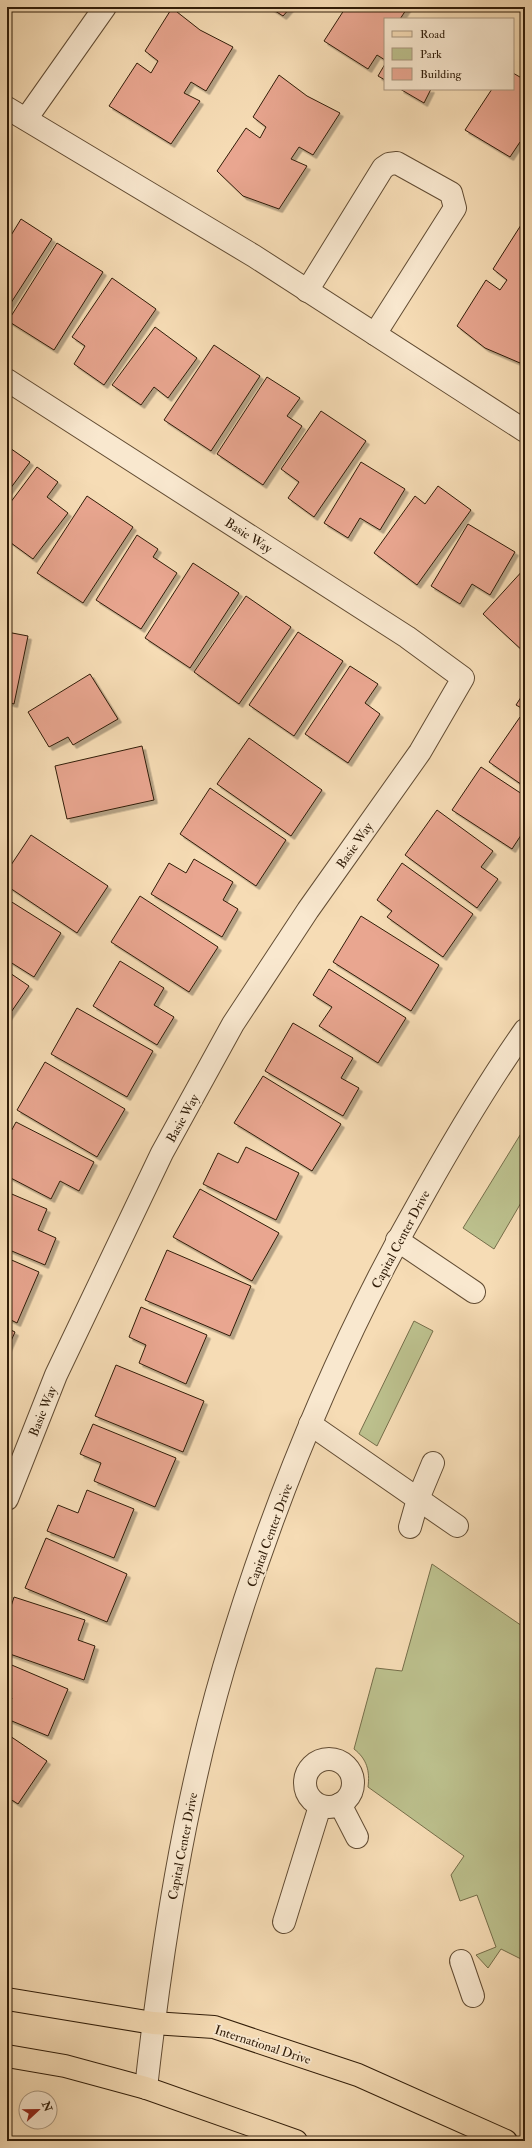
<svg xmlns="http://www.w3.org/2000/svg" width="532" height="2148" font-family="'IM FELL Double Pica',serif">
<style>
.green{fill:#bcc08d;stroke:#766e4a}
.building{fill:#e9a690;stroke:#301c08;filter:url(#shadow)}
.lines{fill:none;stroke-linecap:round;stroke-linejoin:round}
.minor-casing{stroke:#624c33;stroke-width:24}
.major-casing{stroke:#301c08;stroke-width:24}
.minor{stroke:#f9e8cf;stroke-width:22}
.major{stroke:#f6dcb5;stroke-width:22}
.labels{text-anchor:middle;stroke-width:3.5;stroke-linejoin:round;paint-order:stroke}
.street-label{font-size:13px;fill:#301c08;stroke:#f9e8cf}
</style>
<defs>
<filter id="shadow"><feDropShadow dx="3.5" dy="3.5" stdDeviation="0" flood-color="#0004"/></filter>
</defs>
<rect width="100%" height="100%" fill="#f6dcb5"/>
<filter id="stains"><feTurbulence type="fractalNoise" baseFrequency=".005" numOctaves="4"/><feColorMatrix values="0 0 0 0 .2 0 0 0 0 .09 0 0 0 0 .02 0 0 0 .5 -.17"/></filter>
<radialGradient id="worn" r=".72"><stop offset=".6" stop-color="#630" stop-opacity="0"/><stop offset="1" stop-color="#630" stop-opacity=".3"/></radialGradient>
<g class="green">
<path d="M525 1127V1196L494 1249 463 1228Z"/>
<path d="M414 1321 433 1331 377 1446 359 1434Z"/>
<path d="M432 1564 525 1628V1961L501 1949 488 1968 476 1955 496 1947 477 1895 460 1901 451 1875 464 1856 368 1787C370 1771 367 1759 354 1749L376 1668 402 1671Z"/>
</g>
<g class="building">
<path d="M269 7H291L283 16Z"/>
<path d="M346 7H408L400 19H385V60L377 55 368 69 324 41Z"/>
<path d="M172 8 200 30 233 47 206 91 191 82 184 93 200 101 171 144 109 106 137 63 151 73 158 61 145 51Z"/>
<path d="M385 64V80L378 76Z"/>
<path d="M513 73 525 80V146L520 142 510 157 465 130 492 89H513Z"/>
<path d="M279 75 307 96 340 113 313 155 299 147 291 159 307 166 279 209 243 196 217 171 246 128 260 138 266 127 253 117Z"/>
<path d="M400 89H431L424 103Z"/>
<path d="M21 219 52 239 7 309V235L10 237Z"/>
<path d="M521 225 525 228V355L520 363 485 348 457 326 486 280 500 290 507 280 493 269Z"/>
<path d="M57 243 103 272 54 350 8 321Z"/>
<path d="M112 278 156 309 104 385 74 364 85 346 72 337Z"/>
<path d="M155 327 197 358 168 398 154 387 141 405 112 385Z"/>
<path d="M214 345 260 376 211 451 164 420Z"/>
<path d="M267 377 300 398 287 416 302 426 263 485 217 454Z"/>
<path d="M321 411 366 441 314 517 288 498 299 482 281 469Z"/>
<path d="M7 446 30 462 7 493Z"/>
<path d="M361 462 405 489 380 530 360 518 348 538 324 523Z"/>
<path d="M37 467 58 482 47 497 68 513 33 559 7 540V507Z"/>
<path d="M438 486 471 510 417 585 374 553 415 496 425 504Z"/>
<path d="M87 496 133 527 83 603 37 573Z"/>
<path d="M468 524 515 552 490 595 472 584 460 604 431 586Z"/>
<path d="M137 535 158 549 153 557 177 573 141 629 96 600Z"/>
<path d="M193 563 239 593 190 668 145 638Z"/>
<path d="M525 568V653L483 614Z"/>
<path d="M246 596 291 627 239 704 194 672Z"/>
<path d="M7 632 28 636 14 704 7 702Z"/>
<path d="M298 632 343 661 294 736 249 705Z"/>
<path d="M350 666 378 684 365 703 380 714 348 763 305 734Z"/>
<path d="M90 674 118 719 73 745 68 737 49 747 28 712Z"/>
<path d="M525 691V710L516 705Z"/>
<path d="M520 717 525 721V787L489 762Z"/>
<path d="M249 738 322 790 291 836 217 784Z"/>
<path d="M142 746 154 800 67 819 55 766Z"/>
<path d="M481 767 525 796V829L512 849 452 810Z"/>
<path d="M210 788 286 840 256 886 180 834Z"/>
<path d="M437 810 493 851 481 867 498 879 477 908 405 855Z"/>
<path d="M31 835 108 886 77 933 7 886V871Z"/>
<path d="M194 859 233 882 223 900 238 909 222 937 151 894 169 863 186 873Z"/>
<path d="M402 863 473 914 443 957 387 917 392 911 377 900Z"/>
<path d="M140 896 218 947 189 992 111 942Z"/>
<path d="M7 899 61 933 34 977 7 960Z"/>
<path d="M361 916 439 965 411 1011 333 962Z"/>
<path d="M120 961 164 988 154 1005 174 1017 157 1045 93 1006Z"/>
<path d="M329 969 406 1018 378 1063 319 1026 332 1007 313 995Z"/>
<path d="M7 971 29 986 7 1018Z"/>
<path d="M77 1008 153 1051 127 1097 51 1054Z"/>
<path d="M293 1023 353 1058 341 1078 359 1088 343 1116 265 1071Z"/>
<path d="M45 1062 125 1109 97 1157 17 1110Z"/>
<path d="M263 1076 341 1124 312 1171 234 1123Z"/>
<path d="M16 1122 94 1162 79 1191 60 1181 51 1199 7 1176V1139Z"/>
<path d="M246 1147 299 1173 276 1220 203 1184 218 1153 238 1163Z"/>
<path d="M200 1189 279 1233 252 1281 173 1237Z"/>
<path d="M7 1192 47 1209 38 1230 56 1238 45 1265 7 1249Z"/>
<path d="M167 1250 251 1286 230 1336 145 1300Z"/>
<path d="M7 1258 39 1272 17 1323 7 1318Z"/>
<path d="M141 1307 207 1335 186 1384 139 1363 146 1345 129 1337Z"/>
<path d="M7 1328 15 1332 7 1350Z"/>
<path d="M116 1365 204 1401 183 1452 95 1416Z"/>
<path d="M93 1424 176 1458 155 1507 94 1481 101 1463 80 1454Z"/>
<path d="M87 1490 134 1509 114 1558 47 1531 58 1505 78 1513Z"/>
<path d="M46 1538 127 1574 107 1622 25 1588Z"/>
<path d="M14 1597 85 1620 78 1640 95 1646 84 1680 7 1653V1619Z"/>
<path d="M7 1663 68 1689 48 1736 7 1719V1710L12 1698 7 1696Z"/>
<path d="M7 1734 47 1761 18 1804 7 1797Z"/>
</g>
<g class="lines">
<defs>
<g id="minor">
<path d="M7 108 254 256 525 431"/>
<path d="M26 119 105 7"/>
<path d="M307 291 383 168 389 164 397 163 451 193 455 208 375 334"/>
<path d="M7 380 407 637 463 678 420 752 308 910 233 1024 162 1153 56 1375 7 1499"/>
<path d="M397 1240 474 1292"/>
<path d="M310 1424 457 1526"/>
<path d="M410 1527 418 1499 433 1463"/>
<circle cx="329" cy="1783" r="24"/>
<path d="M340 1804 357 1837"/>
<path d="M284 1922 320 1806"/>
<path d="M461 1961 473 1996"/>
<path d="M146 2088C162 1946 184 1804 224 1667 273 1501 340 1340 426 1190 457 1135 489 1081 525 1030"/>
</g>
<g id="major">
<path d="M7 1999 153 2023 214 2027 358 2075 506 2141"/>
<path d="M7 2056 65 2066 146 2088 296 2141"/>
</g>
</defs>
<use href="#minor" class="minor-casing"/>
<use href="#major" class="major-casing"/>
<use href="#minor" class="minor"/>
<use href="#major" class="major"/>
</g>
<g class="labels">
<g class="street-label">
<text transform="translate(249 535) rotate(33)" y="5">Basie Way</text>
<text transform="translate(354 845) rotate(-55)" y="5">Basie Way</text>
<text transform="translate(182 1118) rotate(-61)" y="5">Basie Way</text>
<text transform="translate(400 1239) rotate(-62)" y="5">Capital Center Drive</text>
<text transform="translate(42 1411) rotate(-68)" y="5">Basie Way</text>
<text transform="translate(269 1535) rotate(-70)" y="5">Capital Center Drive</text>
<text transform="translate(182 1846) rotate(-79)" y="5">Capital Center Drive</text>
<text transform="translate(263 2044) rotate(18)" y="5">International Drive</text>
</g>
</g>
<rect width="532" height="2148" fill="none" stroke="#f6dcb5" stroke-width="24"/>
<rect x="8" y="8" width="516" height="2132" fill="none" stroke="#301c08" stroke-width="2"/>
<rect x="12" y="12" width="508" height="2124" fill="none" stroke="#301c08"/>
<rect x="384" y="18" width="130" height="72" fill="#f9e8cf" stroke="#a9967f"/>
<rect x="392" y="31" width="20" height="6" fill="#f6dcb5" stroke="#a9967f"/>
<text x="420" y="38" font-size="12" fill="#301c08">Road</text>
<rect x="392" y="48" width="20" height="12" fill="#bcc08d" stroke="#a9967f"/>
<text x="420" y="58" font-size="12" fill="#301c08">Park</text>
<rect x="392" y="68" width="20" height="12" fill="#e9a690" stroke="#a9967f"/>
<text x="420" y="78" font-size="12" fill="#301c08">Building</text>
<g transform="translate(38 2110) rotate(68)"><circle r="19" fill="#f9e8cf" stroke="#a9967f"/>
<path d="M0-3L7 15L0 10L-7 15Z" fill="#8f2418"/>
<text y="-6" font-size="11" font-weight="bold" text-anchor="middle" fill="#301c08">N</text>
</g>
<rect width="100%" height="100%" filter="url(#stains)"/>
<rect width="100%" height="100%" fill="url(#worn)"/>
</svg>
